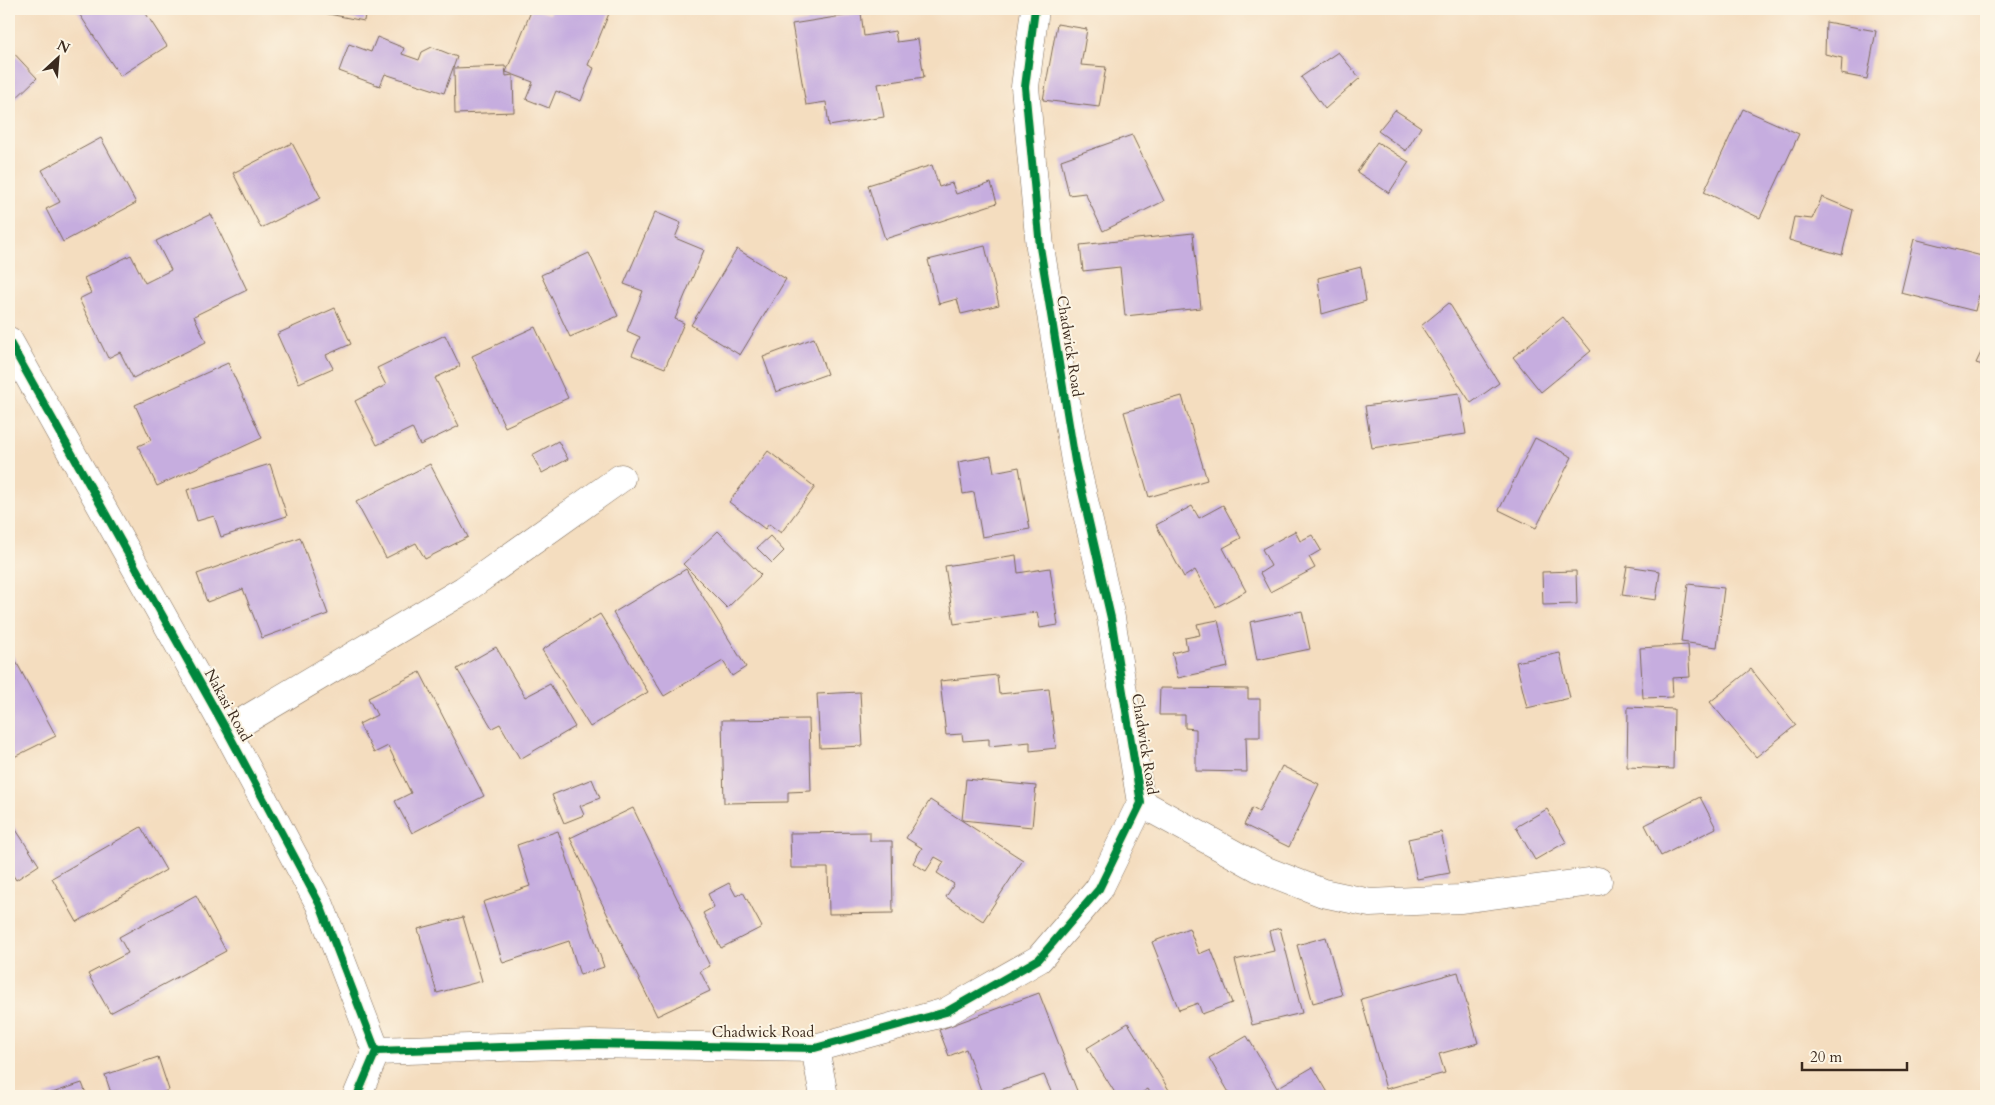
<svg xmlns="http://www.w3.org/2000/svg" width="1995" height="1105" font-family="Cardo,serif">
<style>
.building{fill:#c6addf}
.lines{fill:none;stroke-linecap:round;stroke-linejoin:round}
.minor-casing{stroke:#7c6956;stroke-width:29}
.minor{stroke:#fff;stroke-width:28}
.cycleway-casing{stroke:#fcf5e5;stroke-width:11}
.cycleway{stroke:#00873e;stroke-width:8}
.labels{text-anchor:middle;stroke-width:4;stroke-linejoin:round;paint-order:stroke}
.street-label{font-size:15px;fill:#3b2a1e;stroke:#fcf5e5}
</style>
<rect width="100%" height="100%" fill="#fcf5e5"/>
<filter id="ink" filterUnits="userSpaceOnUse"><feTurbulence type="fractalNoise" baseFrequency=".02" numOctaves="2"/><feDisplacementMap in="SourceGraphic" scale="10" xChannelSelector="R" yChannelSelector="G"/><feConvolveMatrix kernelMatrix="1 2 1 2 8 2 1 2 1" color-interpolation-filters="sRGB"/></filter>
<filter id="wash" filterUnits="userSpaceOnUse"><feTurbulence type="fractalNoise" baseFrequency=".0096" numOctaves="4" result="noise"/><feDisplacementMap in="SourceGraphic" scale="20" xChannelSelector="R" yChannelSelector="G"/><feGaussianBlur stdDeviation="1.12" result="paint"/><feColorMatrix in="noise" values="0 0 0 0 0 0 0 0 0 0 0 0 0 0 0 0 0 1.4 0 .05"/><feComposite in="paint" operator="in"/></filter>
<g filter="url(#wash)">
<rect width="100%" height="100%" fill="#f4ddbf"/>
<g id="blocks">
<g class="building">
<path d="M76 9H143L167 46 120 76Z"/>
<path d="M304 9H366L364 21Z"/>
<path d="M532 9 550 14 552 9H604L610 11 588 65 594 68 581 101 556 91 549 108 526 99 533 82 506 72Z"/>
<path d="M861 13 864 36 895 31 897 42 918 39 924 77 878 84 884 117 829 126 826 102 806 105 792 24Z"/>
<path d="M1826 22 1876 31 1867 79 1841 74 1842 58 1825 54Z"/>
<path d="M1057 24 1087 29 1081 65 1106 67 1099 107 1043 100Z"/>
<path d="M377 37 404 48 402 54 419 60 422 52 432 47 457 57 444 93 385 74 380 86 339 71 349 44 371 52Z"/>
<path d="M9 48 37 78 10 104 9 103Z"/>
<path d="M1338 52 1360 78 1325 109 1301 77Z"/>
<path d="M505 66 506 76 513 75 514 112 455 114 454 68Z"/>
<path d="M1743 109 1799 134 1760 218 1704 192Z"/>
<path d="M1395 110 1421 127 1406 151 1378 131Z"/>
<path d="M1132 135 1164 201 1103 231 1085 193 1069 195 1061 160Z"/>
<path d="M101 138 136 203 63 242 46 209 60 202 42 170Z"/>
<path d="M1377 142 1409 162 1389 193 1357 172Z"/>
<path d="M292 143 321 198 261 228 233 173Z"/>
<path d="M932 165 939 187 952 183 956 194 991 183 997 203 885 239 868 185Z"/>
<path d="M1822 197 1853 210 1842 255 1789 240 1794 217 1812 219Z"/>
<path d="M655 212 681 223 675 238 704 250 675 319 684 323 665 368 632 355 640 337 627 331 643 291 624 284Z"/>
<path d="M211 214 247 290 194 316 206 342 133 378 120 352 108 358 79 299 91 293 84 278 131 255 145 283 171 270 156 241Z"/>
<path d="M1193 233 1201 308 1125 316 1120 267 1083 271 1080 245Z"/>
<path d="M1914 239 1986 257V266L1975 311 1901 293Z"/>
<path d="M985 246 999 305 961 314 957 299 939 304 928 260Z"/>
<path d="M737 249 786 279 740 355 691 325Z"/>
<path d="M589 253 618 316 570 337 541 275Z"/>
<path d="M1361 267 1366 301 1322 314 1318 278Z"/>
<path d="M1449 303 1499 383 1471 403 1421 326Z"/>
<path d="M335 308 351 344 326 355 333 368 299 383 277 334Z"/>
<path d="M1563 317 1591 351 1541 392 1513 357Z"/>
<path d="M535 327 568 398 505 427 472 356Z"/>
<path d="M445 335 460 366 435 378 459 426 420 445 412 428 377 445 355 401 386 385 377 368Z"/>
<path d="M814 338 827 374 776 392 763 357Z"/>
<path d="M1986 342V366L1976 363Z"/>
<path d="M228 363 262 438 157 486 138 446 151 440 135 405Z"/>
<path d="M1459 393 1466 434 1372 448 1365 406Z"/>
<path d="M1182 396 1207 480 1149 497 1124 412Z"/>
<path d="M1535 438 1572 457 1536 528 1499 510Z"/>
<path d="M558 441 568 459 542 473 532 455Z"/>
<path d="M768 451 815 487 781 533 769 524 765 529 729 502Z"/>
<path d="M991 456 994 472 1019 467 1030 529 982 537 974 492 963 494 958 462Z"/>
<path d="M270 464 287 516 221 537 214 516 197 521 187 490Z"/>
<path d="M430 464 468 537 425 559 416 543 386 558 356 502Z"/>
<path d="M1223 505 1241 538 1223 548 1246 591 1216 607 1195 570 1184 577 1156 525 1192 506 1199 518Z"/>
<path d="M718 531 761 575 727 608 683 564Z"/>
<path d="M1295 531 1300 541 1312 535 1321 550 1309 557 1315 568 1270 592 1260 573 1271 566 1262 549Z"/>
<path d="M770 536 784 551 772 563 757 548Z"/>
<path d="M300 537 328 614 262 638 243 589 207 602 197 574Z"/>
<path d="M1016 555 1018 573 1050 568 1058 625 1040 628 1037 612 954 624 945 566Z"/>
<path d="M1627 566 1660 571 1656 600 1622 595Z"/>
<path d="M686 569 746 667 732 676 723 661 664 696 613 613Z"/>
<path d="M1576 571 1577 604 1543 605 1542 572Z"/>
<path d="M1688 584 1724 588 1717 647 1681 642Z"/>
<path d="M1302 611 1310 649 1257 660 1250 622Z"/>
<path d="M600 614 648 692 590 727 542 650Z"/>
<path d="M1218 620 1228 667 1178 678 1172 653 1187 649 1185 638 1200 635 1197 624Z"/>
<path d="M1688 645 1690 677 1672 678 1673 697 1643 698 1640 648Z"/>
<path d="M496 647 525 697 550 684 575 727 520 759 500 724 492 728 457 669Z"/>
<path d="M1560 653 1570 698 1527 708 1516 662Z"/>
<path d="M12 654 56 736 10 759 9 656Z"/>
<path d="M1751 669 1796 725 1756 757 1710 702Z"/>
<path d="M420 672 484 796 412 833 395 801 411 793 388 746 374 753 359 724 377 715 368 698Z"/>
<path d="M997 675 999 694 1049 689 1056 748 1030 751V742L989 746V739L963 741 962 734 946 735 940 681Z"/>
<path d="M1160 688 1248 689V699H1260V737H1246L1247 772 1196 771V729L1185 728V715H1159Z"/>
<path d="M860 692 863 746 820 748 817 694Z"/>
<path d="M1628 707 1674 709 1673 769 1627 767Z"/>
<path d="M809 719 811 791 788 792V802L724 803 722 720Z"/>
<path d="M1282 766 1319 784 1289 847 1244 825 1252 808 1259 812Z"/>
<path d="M592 779 600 798 580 806 584 815 564 823 552 795Z"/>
<path d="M966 779 1036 786 1032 827 962 820Z"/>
<path d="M1700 797 1716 828 1661 856 1645 825Z"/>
<path d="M930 800 1023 860 983 921 946 897 954 884 937 873 944 862 935 857 926 871 913 863 922 848 906 838Z"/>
<path d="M633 808 710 966 700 971 710 991 657 1016 570 838Z"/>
<path d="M1547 809 1566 842 1535 860 1516 827Z"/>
<path d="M9 819 39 865 16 880 9 869Z"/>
<path d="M141 827 166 870 77 922 52 878Z"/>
<path d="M558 831 604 967 580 975 569 941 503 963 483 902 530 886 517 845Z"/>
<path d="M870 832V841H892L893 913 829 914 828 868H791L790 833Z"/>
<path d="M1441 832 1450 873 1417 879 1408 839Z"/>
<path d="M729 883 736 896 743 892 762 927 721 948 703 913 714 907 708 894Z"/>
<path d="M196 895 226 951 110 1013 88 974 128 953 119 937Z"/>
<path d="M463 917 482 981 437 993 418 929Z"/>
<path d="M1189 928 1199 954 1211 949 1232 1003 1202 1014 1198 1003 1179 1010 1152 942Z"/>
<path d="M1280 928 1302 1013 1252 1025 1235 960 1274 951 1269 931Z"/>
<path d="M1326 937 1342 995 1313 1003 1297 945Z"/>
<path d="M1458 972 1478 1043 1439 1054 1445 1073 1386 1089 1361 999Z"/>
<path d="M1039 993 1079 1096H1053L1044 1075 983 1096 966 1049 949 1056 939 1030Z"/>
<path d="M1128 1023 1172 1095 1152 1096 1148 1089 1136 1096H1117L1087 1048Z"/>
<path d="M1247 1036 1277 1088 1313 1067 1330 1096H1231L1209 1058Z"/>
<path d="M158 1057 169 1090 158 1094 159 1096H112L105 1075Z"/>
<path d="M82 1083 87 1096H43Z"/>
</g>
</g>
</g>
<g filter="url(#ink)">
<use href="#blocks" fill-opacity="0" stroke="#7c6956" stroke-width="1"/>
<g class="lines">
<defs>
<g id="minor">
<path d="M9 341 227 731 320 905 376 1051 357 1096"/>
<path d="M227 731 464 590 621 478"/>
<path d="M1141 803 1259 868 1323 893 1370 903 1460 899 1598 881"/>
<path d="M815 1048 824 1096"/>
<path d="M376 1051 591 1044 815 1048 946 1012 1039 959 1099 889 1141 803 1111 618 1075 461 1040 247 1025 87 1035 9"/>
</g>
</defs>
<use href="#minor" class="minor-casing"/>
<use href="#minor" class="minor"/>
<defs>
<g id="cycleway">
<path d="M9 341 227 731 320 905 376 1051 357 1096"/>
<path d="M376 1051 591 1044 815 1048 946 1012 1039 959 1099 889 1141 803 1111 618 1075 461 1040 247 1025 87 1035 9"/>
</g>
</defs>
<use href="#cycleway" class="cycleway-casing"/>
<use href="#cycleway" class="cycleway"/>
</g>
</g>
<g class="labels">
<g class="street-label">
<text transform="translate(1070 346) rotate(81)" y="5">Chadwick Road</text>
<text transform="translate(228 705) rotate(61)" y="5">Nakasi Road</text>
<text transform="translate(1145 744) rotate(81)" y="5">Chadwick Road</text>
<text x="763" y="1037">Chadwick Road</text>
</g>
</g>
<rect width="1995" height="1105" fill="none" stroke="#fcf5e5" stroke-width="30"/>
<g transform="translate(58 58) rotate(26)" stroke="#fcf5e5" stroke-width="4" paint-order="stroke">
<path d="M0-4L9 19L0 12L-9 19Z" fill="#3b2a1e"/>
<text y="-8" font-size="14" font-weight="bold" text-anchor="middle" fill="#3b2a1e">N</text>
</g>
<path d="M1802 1062v8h105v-8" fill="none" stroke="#3b2a1e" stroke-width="2.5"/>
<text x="1810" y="1062" font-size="15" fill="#3b2a1e" stroke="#fcf5e5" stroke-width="4" paint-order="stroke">20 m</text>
</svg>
